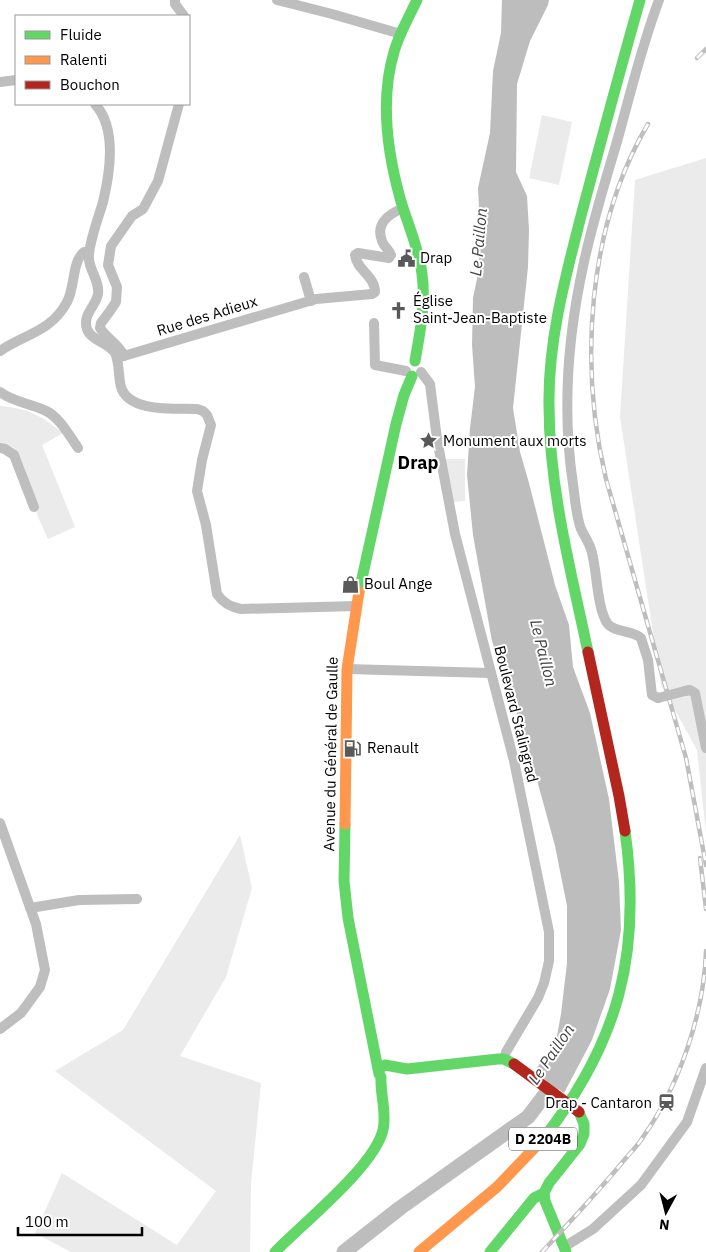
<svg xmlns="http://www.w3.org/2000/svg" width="706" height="1252" font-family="'IBM Plex Sans',sans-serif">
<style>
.green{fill:#ebebeb}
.water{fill:#bdbdbd}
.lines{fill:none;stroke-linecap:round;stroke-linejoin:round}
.river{stroke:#bdbdbd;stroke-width:15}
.street{stroke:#bebebe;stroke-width:10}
.fast{stroke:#63d668;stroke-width:11}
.slow{stroke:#ff974d;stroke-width:11}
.jam{stroke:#b3261e;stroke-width:11}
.rail-casing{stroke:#bebebe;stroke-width:4.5}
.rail{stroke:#fff;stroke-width:2.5;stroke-dasharray:8;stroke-linecap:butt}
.street-bridge{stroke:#bebebe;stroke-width:10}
.jam-bridge{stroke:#b3261e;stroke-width:11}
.labels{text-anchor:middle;stroke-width:4;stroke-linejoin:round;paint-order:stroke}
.shield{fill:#fff;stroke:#4c4c4c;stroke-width:1}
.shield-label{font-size:14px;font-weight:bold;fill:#000}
.poi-label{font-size:15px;fill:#000;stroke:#fff;text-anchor:start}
.street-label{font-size:15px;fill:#000;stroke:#fff}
.water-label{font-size:16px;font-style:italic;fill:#424242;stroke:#fff}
.quarter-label{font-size:18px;font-weight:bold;fill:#000;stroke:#fff}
</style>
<rect width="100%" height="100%" fill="#fff"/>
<g class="green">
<path d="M542 115 572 122 559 185 529 178Z"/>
<path d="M706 158V833L697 750 661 685 620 417 635 180Z"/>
<path d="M0 406C31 409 39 415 63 433L42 445 75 527 48 539 38 517 24 466 13 447 0 445Z"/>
<path d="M444 459H465V501L452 502Z"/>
<path d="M240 835 252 888 226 977 180 1056 261 1083 251 1184 250 1252H71L35 1233 62 1173 177 1245 216 1191 55 1071 123 1030Z"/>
</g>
<path class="water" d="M502 0H549L548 5 530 41 517 84 516 172 527 196 529 230 528 267 513 408 520 452 529 483 555 585 569 625 573 667 590 713 609 799 619 882 621 930 610 989 592 1040 564 1093 534 1072 556 1041 561 1014 567 963V906L555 846 528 747 492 641 473 535 467 475 470 428 475 387 472 345 473 298 479 269 480 228 478 188 490 133 493 71 501 33Z"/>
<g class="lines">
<path class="river" d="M344 1252 400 1208 528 1117 557 1079"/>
<g class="street">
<path d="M175 0V4L184 16"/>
<path d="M277 0 332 14 401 34"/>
<path d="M0 82 16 80"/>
<path d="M95 104C117 128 110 173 103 202 98 219 91 236 89 254 87 268 100 280 98 294 96 306 82 315 87 329 91 341 108 342 115 353 120 364 118 376 121 387 129 413 176 408 197 409L203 411 207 415 211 425 202 460 197 491 206 525 217 594C223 603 230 607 241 609L356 606"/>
<path d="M304 277 311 301"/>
<path d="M374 323 375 365 406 371"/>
<path d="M0 351C25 334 51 332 67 302 75 288 72 261 84 252H89"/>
<path d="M124 356C119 344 107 339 100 328L101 323 110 311 116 302 117 287 108 265 111 246 132 216 143 209 158 181 179 104"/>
<path d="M117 358 316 299 372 294 375 292C375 276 356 269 355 255L358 253 389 258 391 255C389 249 384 247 382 241 375 223 389 214 403 208"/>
<path d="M421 372 430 384 437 439 455 534 514 761 549 932V961L544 983 538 998 506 1052 504 1059"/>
<path d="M0 392C13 402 29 403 44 410 59 416 69 435 78 448"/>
<path d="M0 448 5 449 14 455 34 507"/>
<path d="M347 669 490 673"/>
<path d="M685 691 690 690 695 693 706 748"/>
<path d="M658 698 652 695 648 660 641 638C633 630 614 633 607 623 597 607 597 572 592 553 590 544 585 537 581 529 576 516 575 498 573 484 562 411 568 334 584 262 593 220 606 179 618 138 631 91 642 45 659 0"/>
<path d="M0 823 36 924 45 970 40 987 21 1013 0 1029"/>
<path d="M30 908 79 900 137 899"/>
<path d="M564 1247 593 1229 641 1185 687 1122 706 1068"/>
</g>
<g class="fast">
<path d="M415 361C420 332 426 304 422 274 419 248 407 223 400 198 387 151 380 99 394 52 399 34 409 17 417 0"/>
<path d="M359 592 396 424 404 395 412 376"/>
<path d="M588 652C571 571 549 489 549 405 548 339 566 275 582 212 601 141 620 70 640 0"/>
<path d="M379 1069 385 1065 407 1069 498 1059H504L514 1064"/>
<path d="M543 1139C619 1042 642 953 625 831"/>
<path d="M544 1193 545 1201 566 1252"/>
<path d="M275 1252C303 1223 374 1167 383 1130 387 1113 380 1094 381 1077L379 1074 348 918 344 881 345 824"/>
<path d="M490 1252 534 1198 544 1193 549 1183 580 1144 584 1134V1124L579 1112"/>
</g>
<g class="slow">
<path d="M345 824 347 669 359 592"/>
<path d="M419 1252 497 1187 543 1139"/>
</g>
<path class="jam" d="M588 652 619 796 625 831"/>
<defs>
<g id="rail">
<path d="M697 58 706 49"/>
<path d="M648 124C587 227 579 365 606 479L686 758 706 865"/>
<path d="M700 858 706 909"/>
<path d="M542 1252C569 1223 596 1194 621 1164 628 1155 637 1147 643 1137 679 1086 704 1014 706 951"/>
</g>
</defs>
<use href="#rail" class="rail-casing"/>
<use href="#rail" class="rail"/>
<path class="street-bridge" d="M658 698 685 691"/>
<path class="jam-bridge" d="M514 1064 579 1112"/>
</g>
<defs>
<symbol id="civic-bare" viewBox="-9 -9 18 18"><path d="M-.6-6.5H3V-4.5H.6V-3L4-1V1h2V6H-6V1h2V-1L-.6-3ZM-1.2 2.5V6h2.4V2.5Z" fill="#595959" stroke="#fff" stroke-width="2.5" paint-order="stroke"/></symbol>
<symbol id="church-bare" viewBox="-9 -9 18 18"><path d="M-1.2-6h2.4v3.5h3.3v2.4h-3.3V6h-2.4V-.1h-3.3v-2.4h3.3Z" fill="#595959" stroke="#fff" stroke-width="2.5" paint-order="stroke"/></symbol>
<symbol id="sight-bare" viewBox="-9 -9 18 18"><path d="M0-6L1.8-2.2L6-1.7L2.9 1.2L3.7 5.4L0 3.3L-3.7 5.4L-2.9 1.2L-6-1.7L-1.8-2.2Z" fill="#595959" stroke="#fff" stroke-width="2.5" paint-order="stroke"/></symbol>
<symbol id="shop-bare" viewBox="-9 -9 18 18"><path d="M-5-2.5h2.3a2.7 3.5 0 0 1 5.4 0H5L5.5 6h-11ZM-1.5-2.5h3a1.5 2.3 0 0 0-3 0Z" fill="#595959" stroke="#fff" stroke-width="2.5" paint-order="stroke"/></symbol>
<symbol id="fuel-bare" viewBox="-9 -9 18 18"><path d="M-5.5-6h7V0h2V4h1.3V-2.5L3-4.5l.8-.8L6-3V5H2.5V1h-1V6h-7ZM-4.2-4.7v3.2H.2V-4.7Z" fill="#595959" stroke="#fff" stroke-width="2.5" paint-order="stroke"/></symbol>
<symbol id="station-bare" viewBox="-9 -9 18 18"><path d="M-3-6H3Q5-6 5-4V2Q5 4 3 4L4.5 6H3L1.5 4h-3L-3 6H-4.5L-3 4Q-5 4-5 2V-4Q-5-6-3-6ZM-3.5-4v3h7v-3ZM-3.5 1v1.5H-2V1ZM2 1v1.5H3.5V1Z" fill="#595959" stroke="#fff" stroke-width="2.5" paint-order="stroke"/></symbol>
</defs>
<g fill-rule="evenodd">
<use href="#civic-bare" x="394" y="246" width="25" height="25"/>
<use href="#church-bare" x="386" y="298" width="25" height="25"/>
<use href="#sight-bare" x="416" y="428" width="25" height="25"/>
<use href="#shop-bare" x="338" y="572" width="25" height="25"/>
<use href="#fuel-bare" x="340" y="736" width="25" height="25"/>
<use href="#station-bare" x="654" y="1090" width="25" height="25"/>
</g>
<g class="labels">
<rect class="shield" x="509" y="1127.5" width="68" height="23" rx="4"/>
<g class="shield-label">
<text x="543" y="1144">D 2204B</text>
</g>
<g class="poi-label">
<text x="420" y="263">Drap</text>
<text x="413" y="306">Église<tspan x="413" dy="17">Saint-Jean-Baptiste</tspan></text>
<text x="443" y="446">Monument aux morts</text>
<text x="364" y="589">Boul Ange</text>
<text x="367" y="753">Renault</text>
<text x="652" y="1108" text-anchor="end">Drap - Cantaron</text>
</g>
<g class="street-label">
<text transform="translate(207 316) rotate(-17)" y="5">Rue des Adieux</text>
<text transform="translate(516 714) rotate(76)" y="5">Boulevard Stalingrad</text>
<text transform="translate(331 754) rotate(-89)" y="5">Avenue du Général de Gaulle</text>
</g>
<g class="water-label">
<text transform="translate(478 242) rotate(-85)" y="6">Le Paillon</text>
<text transform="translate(544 653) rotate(76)" y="6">Le Paillon</text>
<text transform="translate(551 1054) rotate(-56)" y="6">Le Paillon</text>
</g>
<g class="quarter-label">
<text x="418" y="469">Drap</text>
</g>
</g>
<rect x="15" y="15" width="175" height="90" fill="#ffffff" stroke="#999999"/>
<rect x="25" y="31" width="25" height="8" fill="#63d668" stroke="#999999"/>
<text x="60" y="40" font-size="15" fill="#000000">Fluide</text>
<rect x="25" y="56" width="25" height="8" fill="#ff974d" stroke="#999999"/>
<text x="60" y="65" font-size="15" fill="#000000">Ralenti</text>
<rect x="25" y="81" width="25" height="8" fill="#b3261e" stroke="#999999"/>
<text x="60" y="90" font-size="15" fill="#000000">Bouchon</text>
<g transform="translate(666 1212) rotate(187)" stroke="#ffffff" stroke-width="4" paint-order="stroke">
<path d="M0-4L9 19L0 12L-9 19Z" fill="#000000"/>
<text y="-8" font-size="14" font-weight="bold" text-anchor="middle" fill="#000000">N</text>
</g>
<path d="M18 1227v8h124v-8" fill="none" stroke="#000000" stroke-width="2.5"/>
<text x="25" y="1227" font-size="15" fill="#000000" stroke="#ffffff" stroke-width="4" paint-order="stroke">100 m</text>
</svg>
